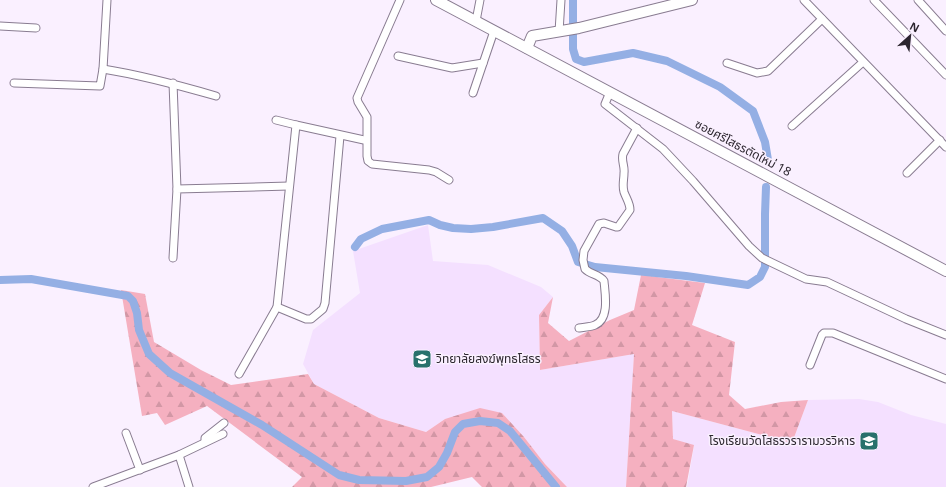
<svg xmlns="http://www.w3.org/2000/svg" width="946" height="487" font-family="Georgia,'Noto Sans Thai',serif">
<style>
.built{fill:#f4e0ff}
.forest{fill:url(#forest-firs)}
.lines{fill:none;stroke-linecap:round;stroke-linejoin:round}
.canal{stroke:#94afe4;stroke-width:8}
.street-casing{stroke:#897c91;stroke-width:9}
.secondary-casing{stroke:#897c91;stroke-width:12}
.street{stroke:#fff;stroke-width:7}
.secondary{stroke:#fff;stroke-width:10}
.labels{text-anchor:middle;stroke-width:3;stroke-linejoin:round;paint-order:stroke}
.street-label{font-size:12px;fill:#2b252e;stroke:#faf0ff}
.poi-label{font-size:12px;fill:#2b252e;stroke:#faf0ff;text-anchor:start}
</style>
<defs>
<pattern id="forest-firs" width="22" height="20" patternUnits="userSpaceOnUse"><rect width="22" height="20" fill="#f5b0c0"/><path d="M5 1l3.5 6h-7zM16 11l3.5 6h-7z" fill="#d297a5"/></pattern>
</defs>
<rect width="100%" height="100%" fill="#faf0ff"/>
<g class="built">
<path d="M428 225 433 261 488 265 541 287 553 297 539 315 540 370 634 354 626 487H567L545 464 524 437 502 413 445 419 426 432 379 418 314 384 303 364 313 330 360 293 353 251Z"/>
<path d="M859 399 878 402 911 415 946 424V487H687L694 446 673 439 672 411 792 443 808 400Z"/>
</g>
<g class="forest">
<path d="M641 275 705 283 692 325 735 342 729 395 745 409 781 402 808 400 792 443 672 411 673 439 694 445 686 487H626L634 354 540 370 539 315 553 297 548 323 569 341 610 320 634 310Z"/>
<path d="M121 290 145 294 154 342 201 370 231 385 308 374 314 384 379 418 426 432 445 419 480 408 502 413 524 437 545 464 567 487H482L472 477 431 487H292L302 477 207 406 165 425 157 413 142 416Z"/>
</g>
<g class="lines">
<g class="canal">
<path d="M573 0V49L576 59 584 62 633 53 667 61 720 87 753 111 765 142 768 160"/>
<path d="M355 247 361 239 382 229 429 220 440 225 453 228 471 229 493 227 543 218 562 231 572 246 578 262 595 267 686 276 748 285 760 277 765 267V214L766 187"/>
<path d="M0 280 31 279 128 296 133 301 137 313 139 330 149 354 170 373 262 425 339 475 359 480 406 481 427 477 439 467 447 453 455 432 463 424 480 421 498 423 510 431 556 487"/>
</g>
<defs>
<g id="street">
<path d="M400 0 357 98 358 102 367 117V156L368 161 372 164 429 170 436 172 449 180"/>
<path d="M804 0 946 147"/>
<path d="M874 0 946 75"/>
<path d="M918 0 946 31"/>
<path d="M476 21 480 0"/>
<path d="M0 26 36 28"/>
<path d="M559 32 561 0"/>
<path d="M398 56 452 68 483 63"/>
<path d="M727 63 757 73 768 71 822 19"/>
<path d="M103 69C141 75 178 85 216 96"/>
<path d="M14 83 100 86 103 69 107 0"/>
<path d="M173 83 177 189"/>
<path d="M610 92 605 104 663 149 693 181 749 246 762 258 806 279 827 282 906 319 946 335"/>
<path d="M473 93 494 31"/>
<path d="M276 120 296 125"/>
<path d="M792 126 863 62"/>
<path d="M907 173 940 140"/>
<path d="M173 258 177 189 289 186"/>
<path d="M277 307 306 319H311L323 309 325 303 340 136"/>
<path d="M579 328C584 327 591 327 595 325 610 319 605 293 604 281 599 274 591 275 585 269L583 260 584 251 599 224 604 223 616 227H618L630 210C630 203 626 198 624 192 622 185 624 180 624 173 625 166 621 161 623 154L637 128"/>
<path d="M810 365 822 335 824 333H833L946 379"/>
<path d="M239 374 277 307 296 125 364 140"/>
<path d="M126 433 140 470"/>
<path d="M205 442V438L224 423"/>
<path d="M179 455 189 487"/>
<path d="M93 487 179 455 223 434"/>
</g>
<g id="secondary">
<path d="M436 0 946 271"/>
<path d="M527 48 532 36 579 28 692 0"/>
</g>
</defs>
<use href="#street" class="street-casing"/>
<use href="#secondary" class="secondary-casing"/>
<use href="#street" class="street"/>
<use href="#secondary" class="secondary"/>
</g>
<defs>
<symbol id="university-square" viewBox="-11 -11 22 22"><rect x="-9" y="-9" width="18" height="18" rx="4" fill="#28716c" stroke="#faf0ff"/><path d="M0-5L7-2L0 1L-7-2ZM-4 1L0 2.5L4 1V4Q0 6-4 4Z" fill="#fff"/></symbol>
<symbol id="school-square" viewBox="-11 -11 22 22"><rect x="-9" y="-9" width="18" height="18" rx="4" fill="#28716c" stroke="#faf0ff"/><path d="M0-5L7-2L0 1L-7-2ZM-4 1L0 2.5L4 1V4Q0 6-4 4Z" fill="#fff"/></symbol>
</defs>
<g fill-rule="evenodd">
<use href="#university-square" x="411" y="348" width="22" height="22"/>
<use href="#school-square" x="858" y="430" width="22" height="22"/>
</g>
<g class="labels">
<g class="street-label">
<text transform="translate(743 148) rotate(28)" y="4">ซอยศรีโสธรตัดใหม่ 18</text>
</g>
<g class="poi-label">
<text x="436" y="363">วิทยาลัยสงฆ์พุทธโสธร</text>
<text x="855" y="445" text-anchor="end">โรงเรียนวัดโสธรวรารามวรวิหาร</text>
</g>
</g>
<g transform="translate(910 36) rotate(27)" stroke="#faf0ff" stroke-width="3" paint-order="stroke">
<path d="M0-3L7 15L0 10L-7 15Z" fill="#2b252e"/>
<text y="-6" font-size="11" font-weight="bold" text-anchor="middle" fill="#2b252e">N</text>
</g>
</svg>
